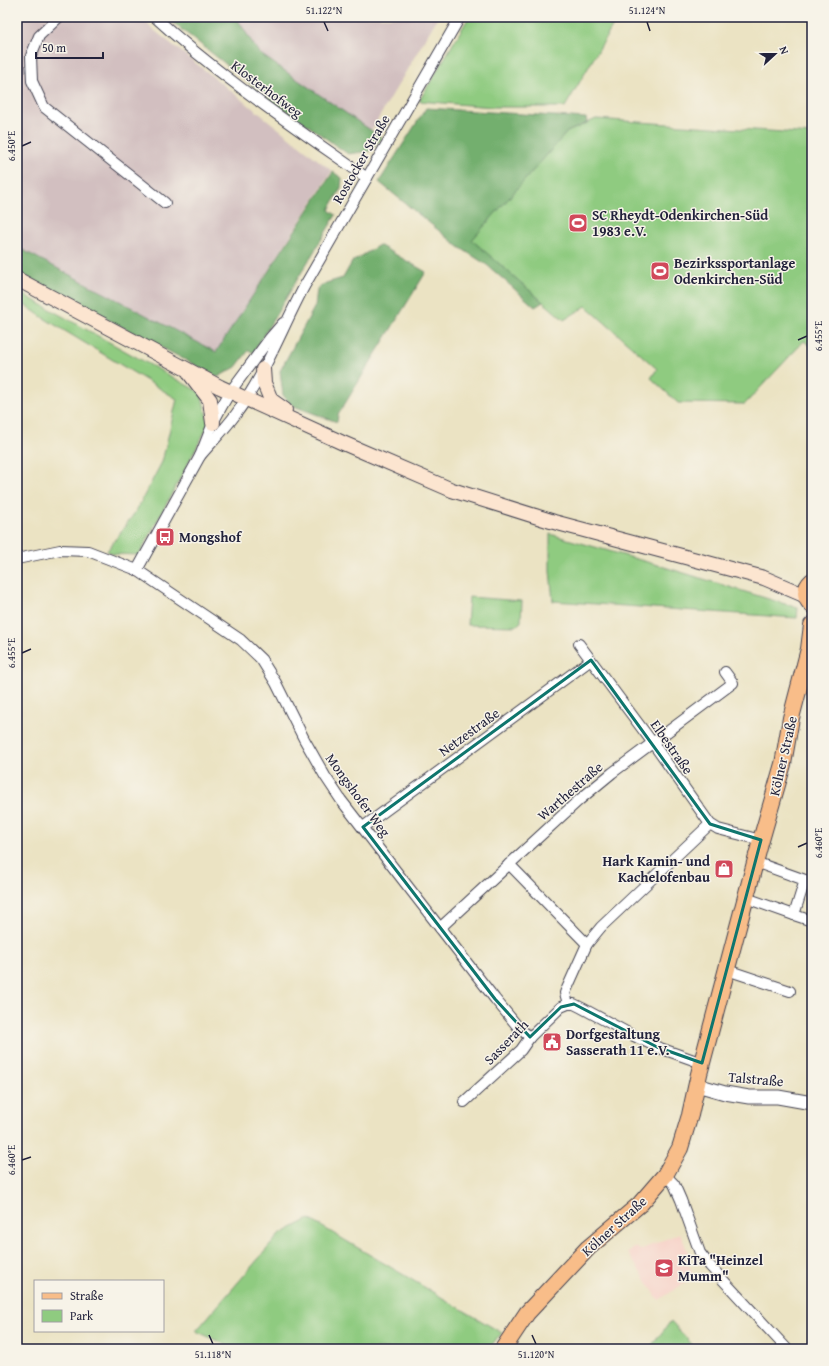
<svg xmlns="http://www.w3.org/2000/svg" width="829" height="1366" font-family="'Gentium Book Plus',serif">
<style>
.built{fill:#f7d1c7}
.industrial{fill:#d2bfc0}
.green{fill:#8fcb80;stroke:#58765e}
.forest{fill:#73af6e;stroke:#4a6854}
.lines{fill:none;stroke-linecap:round;stroke-linejoin:round}
.minor-casing{stroke:#403f4f;stroke-width:12}
.tertiary-casing{stroke:#403f4f;stroke-width:15}
.secondary-casing{stroke:#403f4f;stroke-width:16}
.primary-casing{stroke:#403f4f;stroke-width:18}
.minor{stroke:#fff;stroke-width:10}
.tertiary{stroke:#fff;stroke-width:13}
.secondary{stroke:#fce5d0;stroke-width:14}
.primary{stroke:#f8bd89;stroke-width:16}
.marked{fill:none;stroke:#0f766e;stroke-width:3;stroke-linejoin:round}
.ticks{fill:none;stroke:#22223b;stroke-width:1.5}
.labels{text-anchor:middle;stroke-width:3;stroke-linejoin:round;paint-order:stroke}
.street-label{font-size:14px;fill:#22223b;stroke:#f7f3e8}
.poi-label{font-size:14px;font-weight:bold;fill:#22223b;stroke:#f7f3e8;text-anchor:start}
.neatline{fill:none;stroke:#22223b;stroke-width:1.5}
.ticks-label{font-size:10px;text-anchor:middle;fill:#22223b}
</style>
<rect width="100%" height="100%" fill="#f7f3e8"/>
<filter id="ink" filterUnits="userSpaceOnUse"><feTurbulence type="fractalNoise" baseFrequency=".025" numOctaves="2"/><feDisplacementMap in="SourceGraphic" scale="8" xChannelSelector="R" yChannelSelector="G"/><feConvolveMatrix kernelMatrix="1 2 1 2 8 2 1 2 1" color-interpolation-filters="sRGB"/></filter>
<filter id="wash" filterUnits="userSpaceOnUse"><feTurbulence type="fractalNoise" baseFrequency=".012" numOctaves="4" result="noise"/><feDisplacementMap in="SourceGraphic" scale="16" xChannelSelector="R" yChannelSelector="G"/><feGaussianBlur stdDeviation="0.9" result="paint"/><feColorMatrix in="noise" values="0 0 0 0 0 0 0 0 0 0 0 0 0 0 0 0 0 1.4 0 .05"/><feComposite in="paint" operator="in"/></filter>
<g filter="url(#wash)">
<rect width="100%" height="100%" fill="#ebe3c3"/>
<path class="built" d="M680 1233 690 1257 686 1261 695 1276 659 1300 627 1252 636 1247 640 1250Z"/>
<g class="industrial">
<path d="M17 17H141L150 27 332 171 216 352 17 247Z"/>
<path d="M236 17H438L371 131 259 53Z"/>
</g>
<g class="green">
<path d="M469 17H618L565 107H493L419 101Z"/>
<path d="M596 119 812 134V347L804 341 745 404 678 403 651 378 657 369 586 306 564 320 471 240 567 132Z"/>
<path d="M17 291 201 393 209 424 139 555 113 554 107 551 136 511 162 462 177 399 42 317 25 305 17 317Z"/>
<path d="M550 534 661 566 798 608 797 618 553 601 550 571Z"/>
<path d="M469 597 522 601 521 622 516 626 467 625Z"/>
<path d="M309 1219 502 1333 488 1349H235L196 1331 279 1235Z"/>
<path d="M671 1321 696 1349H649Z"/>
</g>
<g class="forest">
<path d="M166 17H236L259 53 382 138 370 151 348 154 265 95Z"/>
<path d="M426 108 586 118 587 123 567 132 472 240 543 302 535 307 487 265 459 247 379 182Z"/>
<path d="M333 172 342 178 341 188 329 210 336 215 253 353 249 350 236 367 218 377 17 272V247L216 352Z"/>
<path d="M379 245 426 272 338 415 337 422 291 405 283 395 280 371 315 306 317 289 326 283 343 278 352 262Z"/>
</g>
</g>
<g filter="url(#ink)">
<g class="lines">
<defs>
<g id="minor">
<path d="M59 17 39 36 31 56 32 81 44 107 165 203"/>
<path d="M155 17C220 77 295 127 367 178"/>
<path d="M200 456C212 442 225 429 236 414 265 375 282 328 305 285L460 17"/>
<path d="M17 559 60 550 88 551 137 570 241 640 261 659 276 683 304 739 325 776 341 800 495 999 519 1028 530 1037"/>
<path d="M137 570 200 456 213 423 222 406 230 392 270 338 283 323"/>
<path d="M579 644 652 742 710 824 718 829 761 840"/>
<path d="M363 827 591 660"/>
<path d="M755 862 805 880 794 915 812 921"/>
<path d="M509 864 587 944"/>
<path d="M746 898 794 915"/>
<path d="M440 928 578 801 612 773 733 683 725 672"/>
<path d="M727 970 790 991"/>
<path d="M568 1004 565 993 587 944 601 927 710 824"/>
<path d="M464 1102 521 1050 530 1037 561 1007 568 1004H574L582 1008 632 1035 657 1047 702 1063"/>
<path d="M665 1175 674 1184 681 1200 700 1253 710 1266 787 1349"/>
</g>
<path id="tertiary" d="M697 1085 725 1093 749 1097H778L812 1103"/>
<g id="secondary">
<path d="M17 279 220 387 343 443 452 490 554 522 764 578 806 596"/>
<path d="M263 369 264 383 271 400 285 410"/>
<path d="M190 374 210 400 213 423"/>
</g>
<g id="primary">
<path d="M812 581C804 588 804 598 812 605"/>
<path d="M503 1349 527 1313 588 1248 640 1204 665 1175 680 1148 690 1115 699 1074 761 840 783 764 791 718 809 649 812 625"/>
</g>
</defs>
<use href="#minor" class="minor-casing"/>
<use href="#tertiary" class="tertiary-casing"/>
<use href="#secondary" class="secondary-casing"/>
<use href="#primary" class="primary-casing"/>
<use href="#minor" class="minor"/>
<use href="#tertiary" class="tertiary"/>
<use href="#secondary" class="secondary"/>
<use href="#primary" class="primary"/>
</g>
</g>
<path class="marked" d="M591 660 710 824 761 840 702 1063 657 1047 574 1004 561 1007 530 1037 495 999 363 827Z"/>
<path class="ticks" d="M324 22 328 31M647 22 650 31M22 146 31 142M798 340 807 336M22 653 31 649M798 847 807 843M22 1160 31 1157M209 1335 213 1344M532 1335 536 1344"/>
<defs>
<symbol id="stadium-square" viewBox="-11 -11 22 22"><rect x="-9" y="-9" width="18" height="18" rx="4" fill="#d1495b" stroke="#f7f3e8"/><path d="M0-5a6.5 5 0 1 0 0 10a6.5 5 0 1 0 0-10ZM-3.5-1.8h7v3.6h-7Z" fill="#fff"/></symbol>
<symbol id="bus-square" viewBox="-11 -11 22 22"><rect x="-9" y="-9" width="18" height="18" rx="4" fill="#d1495b" stroke="#f7f3e8"/><path d="M-5-6H5V4H4V6H2V4H-2V6H-4V4H-5ZM-3.5-4V0h7V-4ZM-3.5 1.2v1.5H-2V1.2ZM2 1.2v1.5H3.5V1.2Z" fill="#fff"/></symbol>
<symbol id="shop-square" viewBox="-11 -11 22 22"><rect x="-9" y="-9" width="18" height="18" rx="4" fill="#d1495b" stroke="#f7f3e8"/><path d="M-5-2.5h2.3a2.7 3.5 0 0 1 5.4 0H5L5.5 6h-11ZM-1.5-2.5h3a1.5 2.3 0 0 0-3 0Z" fill="#fff"/></symbol>
<symbol id="civic-square" viewBox="-11 -11 22 22"><rect x="-9" y="-9" width="18" height="18" rx="4" fill="#d1495b" stroke="#f7f3e8"/><path d="M-.6-6.5H3V-4.5H.6V-3L4-1V1h2V6H-6V1h2V-1L-.6-3ZM-1.2 2.5V6h2.4V2.5Z" fill="#fff"/></symbol>
<symbol id="school-square" viewBox="-11 -11 22 22"><rect x="-9" y="-9" width="18" height="18" rx="4" fill="#d1495b" stroke="#f7f3e8"/><path d="M0-5L7-2L0 1L-7-2ZM-4 1L0 2.5L4 1V4Q0 6-4 4Z" fill="#fff"/></symbol>
</defs>
<g fill-rule="evenodd">
<use href="#stadium-square" x="567" y="212" width="22" height="22"/>
<use href="#stadium-square" x="649" y="260" width="22" height="22"/>
<use href="#bus-square" x="154" y="526" width="22" height="22"/>
<use href="#shop-square" x="713" y="858" width="22" height="22"/>
<use href="#civic-square" x="541" y="1031" width="22" height="22"/>
<use href="#school-square" x="653" y="1257" width="22" height="22"/>
</g>
<g class="labels">
<g class="street-label">
<text transform="translate(267 89) rotate(37)" y="5">Klosterhofweg</text>
<text transform="translate(361 159) rotate(-60)" y="5">Rostocker Straße</text>
<text transform="translate(469 732) rotate(-36)" y="5">Netzestraße</text>
<text transform="translate(672 747) rotate(55)" y="5">Elbestraße</text>
<text transform="translate(783 756) rotate(-77)" y="5">Kölner Straße</text>
<text transform="translate(570 791) rotate(-41)" y="5">Warthestraße</text>
<text transform="translate(358 795) rotate(54)" y="5">Mongshofer Weg</text>
<text transform="translate(506 1042) rotate(-46)" y="5">Sasserath</text>
<text transform="translate(756 1079) rotate(5)" y="5">Talstraße</text>
<text transform="translate(614 1226) rotate(-42)" y="5">Kölner Straße</text>
</g>
<g class="poi-label">
<text x="592" y="220">SC Rheydt-Odenkirchen-Süd<tspan x="592" dy="16">1983 e.V.</tspan></text>
<text x="674" y="268">Bezirkssportanlage<tspan x="674" dy="16">Odenkirchen-Süd</tspan></text>
<text x="179" y="542">Mongshof</text>
<text x="710" y="866" text-anchor="end">Hark Kamin- und<tspan x="710" dy="16">Kachelofenbau</tspan></text>
<text x="566" y="1039">Dorfgestaltung<tspan x="566" dy="16">Sasserath 11 e.V.</tspan></text>
<text x="678" y="1265">KiTa "Heinzel<tspan x="678" dy="16">Mumm"</tspan></text>
</g>
</g>
<rect width="829" height="1366" fill="none" stroke="#f7f3e8" stroke-width="44"/>
<rect x="34" y="1280" width="130" height="52" fill="#f7f3e8" stroke="#a29fa3"/>
<rect x="42" y="1293" width="20" height="6" fill="#f8bd89" stroke="#a29fa3"/>
<text x="70" y="1300" font-size="12" fill="#22223b">Straße</text>
<rect x="42" y="1310" width="20" height="12" fill="#8fcb80" stroke="#a29fa3"/>
<text x="70" y="1320" font-size="12" fill="#22223b">Park</text>
<g transform="translate(775 54) rotate(68)" stroke="#f7f3e8" stroke-width="3" paint-order="stroke">
<path d="M0-3L7 15L0 10L-7 15Z" fill="#22223b"/>
<text y="-6" font-size="11" font-weight="bold" text-anchor="middle" fill="#22223b">N</text>
</g>
<path d="M36 52v6h67v-6" fill="none" stroke="#22223b" stroke-width="2"/>
<text x="42" y="52" font-size="12" fill="#22223b" stroke="#f7f3e8" stroke-width="3" paint-order="stroke">50 m</text>
<rect x="22" y="22" width="785" height="1322" class="neatline"/>
<g class="ticks-label">
<text x="324" y="14">51.122°N</text>
<text x="647" y="14">51.124°N</text>
<text transform="translate(11 146) rotate(-90)" y="4">6.450°E</text>
<text transform="translate(818 336) rotate(-90)" y="4">6.455°E</text>
<text transform="translate(11 653) rotate(-90)" y="4">6.455°E</text>
<text transform="translate(818 843) rotate(-90)" y="4">6.460°E</text>
<text transform="translate(11 1160) rotate(-90)" y="4">6.460°E</text>
<text x="213" y="1358">51.118°N</text>
<text x="536" y="1358">51.120°N</text>
</g>
</svg>
